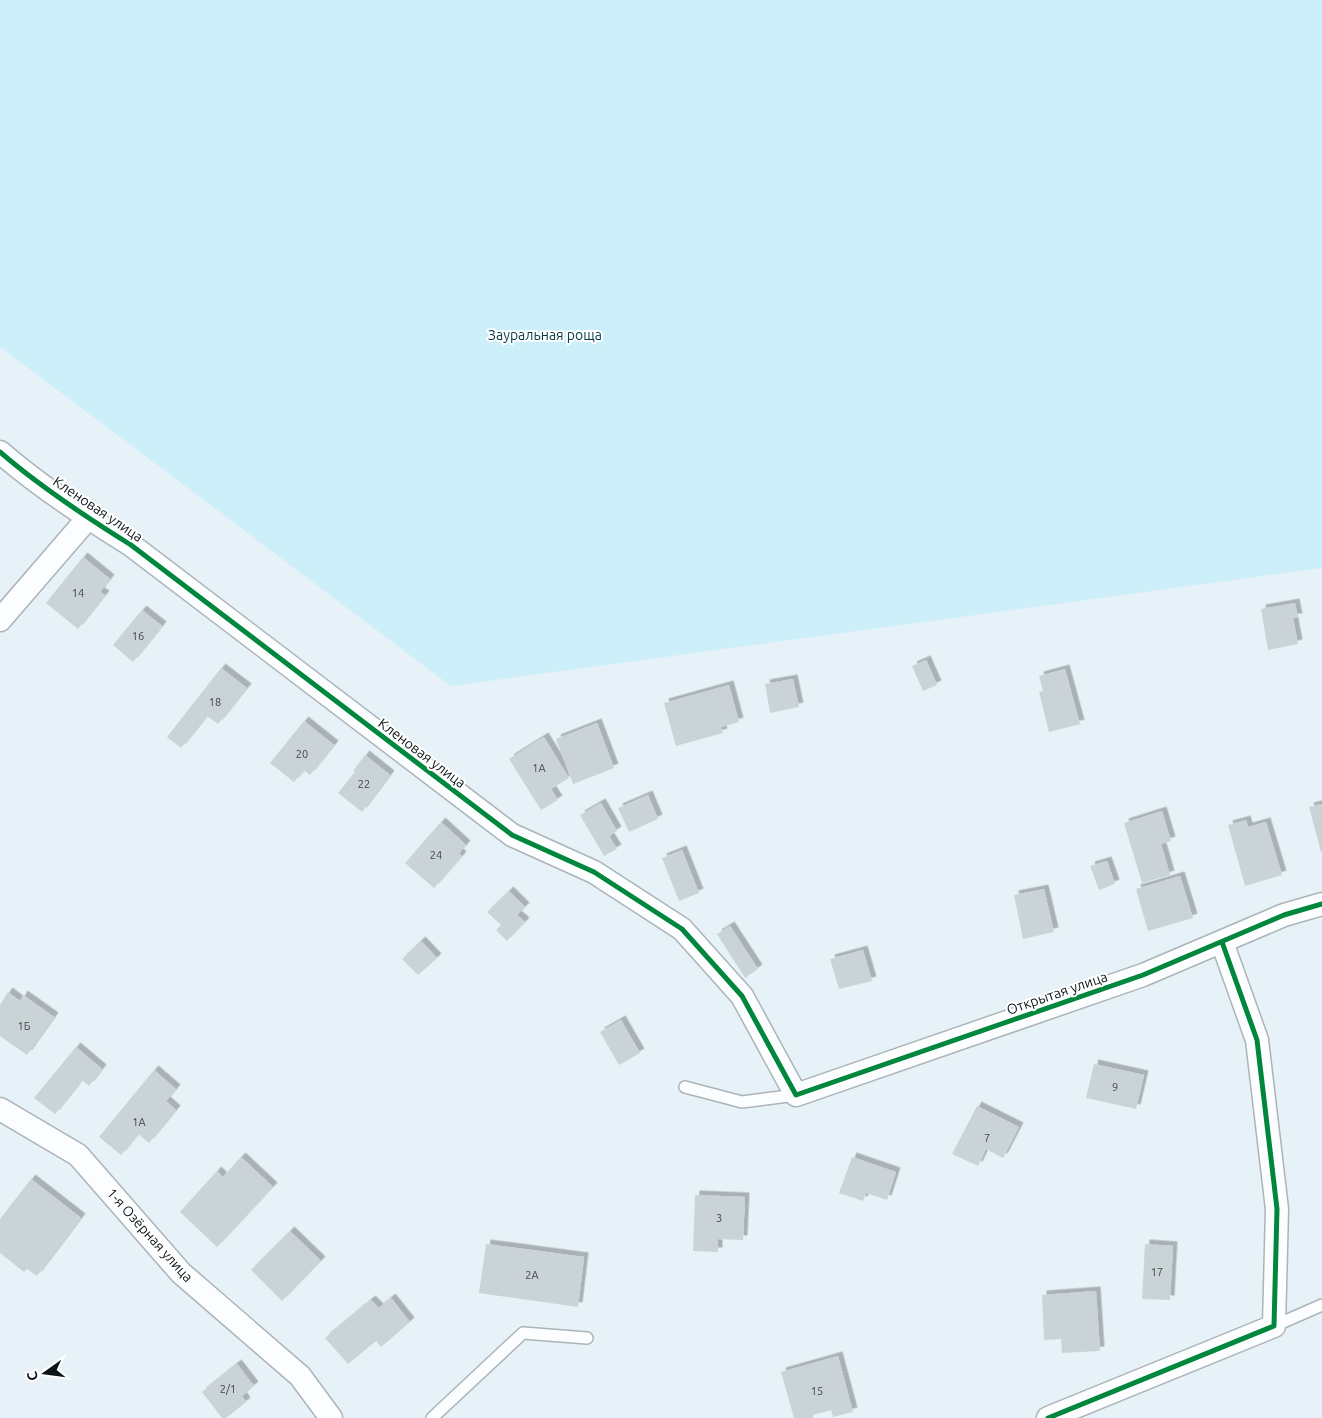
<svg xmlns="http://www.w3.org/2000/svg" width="1322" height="1418" font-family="Ubuntu,sans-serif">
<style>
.green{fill:#cceffa}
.building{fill:#cad4d7;filter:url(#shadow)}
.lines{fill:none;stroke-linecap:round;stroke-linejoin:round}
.service-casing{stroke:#abb4b8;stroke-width:14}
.minor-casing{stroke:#abb4b8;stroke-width:25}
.service{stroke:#fbfdfe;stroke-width:11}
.minor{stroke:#fbfdfe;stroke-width:22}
.cycleway-casing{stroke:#fff;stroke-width:8}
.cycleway{stroke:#00873e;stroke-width:5}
.labels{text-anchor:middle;stroke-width:4;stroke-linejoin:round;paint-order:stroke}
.number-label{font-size:11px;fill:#3d4548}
.park-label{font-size:14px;fill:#053944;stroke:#fff}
.street-label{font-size:14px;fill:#0e1518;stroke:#fff}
</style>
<defs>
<filter id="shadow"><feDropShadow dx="4.5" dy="-4.5" stdDeviation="0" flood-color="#0004"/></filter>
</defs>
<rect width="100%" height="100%" fill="#e6f2f7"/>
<path class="green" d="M0 0H1322V568L451 686 0 347Z"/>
<g class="building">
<path d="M83 557 110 579 100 592 105 595 78 629 46 603Z"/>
<path d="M1295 603 1298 618H1293L1298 644 1268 650 1261 609Z"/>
<path d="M142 610 162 626 133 662 113 645Z"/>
<path d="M926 660 937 685 923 691 912 666Z"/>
<path d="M221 668 247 688 218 724 207 716 181 748 167 737Z"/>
<path d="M1065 669 1080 724 1049 732 1039 692 1043 691 1039 676Z"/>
<path d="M793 679 799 707 770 713 765 684Z"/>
<path d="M729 685 739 722 721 727 723 733 676 746 664 703Z"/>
<path d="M304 721 334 745 310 775 304 770 294 782 270 763Z"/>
<path d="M597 723 614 768 573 784 556 739Z"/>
<path d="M544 737 569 778 551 789 558 800 541 810 509 759Z"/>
<path d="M365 755 390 775 362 812 338 793 355 772 353 771Z"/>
<path d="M648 795 658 819 629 832 618 808Z"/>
<path d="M601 803 617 831 609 836 617 849 604 856 580 815Z"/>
<path d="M1322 804V852H1321L1309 807Z"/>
<path d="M1162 811 1171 841 1161 844 1170 875 1142 883 1124 823Z"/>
<path d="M1246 820 1248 827 1266 822 1282 875 1245 886 1228 825Z"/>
<path d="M441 822 466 845 459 853 462 856 434 888 405 863Z"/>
<path d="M682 850 699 893 679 901 662 858Z"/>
<path d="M1107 861 1115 884 1099 890 1090 866Z"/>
<path d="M1180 876 1193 918 1148 931 1136 889Z"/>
<path d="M1044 889 1054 932 1023 939 1014 895Z"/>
<path d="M509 891 525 907 517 915 525 922 507 941 496 930 501 925 487 912Z"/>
<path d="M730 926 758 969 745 978 717 934Z"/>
<path d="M421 941 437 958 418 975 402 959Z"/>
<path d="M863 950 872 981 839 989 830 959Z"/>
<path d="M8 992 20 1001 23 995 54 1017 27 1055 0 1036V1005Z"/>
<path d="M621 1020 640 1053 619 1065 600 1032Z"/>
<path d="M76 1047 102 1069 89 1086 82 1080 55 1114 34 1098Z"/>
<path d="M1094 1064 1144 1075 1136 1109 1086 1098Z"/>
<path d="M154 1070 176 1089 166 1101 176 1110 149 1143 138 1134 121 1155 99 1137Z"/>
<path d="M977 1106 1019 1127 1003 1158 986 1149 978 1166 952 1154Z"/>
<path d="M241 1157 273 1187 217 1247 180 1212 217 1171 223 1177Z"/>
<path d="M852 1157 896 1172 887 1200 866 1193 863 1201 839 1193Z"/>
<path d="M31 1179 81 1218 37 1276 27 1269 24 1272 0 1253V1219Z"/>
<path d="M695 1195 745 1197 743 1240 718 1239V1252L693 1251Z"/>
<path d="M290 1231 321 1261 282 1301 251 1270Z"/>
<path d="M486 1244 584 1257 578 1307 479 1293Z"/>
<path d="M1145 1244 1173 1246 1170 1300 1142 1299Z"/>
<path d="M1096 1291 1100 1351 1062 1353 1061 1339 1044 1340 1042 1295Z"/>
<path d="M391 1298 410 1322 381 1347 376 1341 348 1364 325 1338 371 1300 379 1308Z"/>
<path d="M838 1356 853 1412 833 1417 831 1410 813 1415V1418H794L781 1372Z"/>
<path d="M237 1364 254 1386 242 1396 246 1402 226 1418H222L202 1392Z"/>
</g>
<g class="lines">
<defs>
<g id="service">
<path d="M685 1087 742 1102 796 1095"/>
<path d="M1274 1326 1322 1305"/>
<path d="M432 1418 523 1333 587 1338"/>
</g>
<g id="minor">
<path d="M0 452C40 487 86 517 131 545L512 835 594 872 682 929 742 996 796 1095 1143 975 1284 915 1322 904"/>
<path d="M0 620 88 518"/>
<path d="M0 1109 78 1155 181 1273 300 1376 331 1418"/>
<path d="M1048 1418 1274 1326 1277 1209 1257 1040 1222 942"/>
</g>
</defs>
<use href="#service" class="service-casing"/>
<use href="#minor" class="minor-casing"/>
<use href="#service" class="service"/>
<use href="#minor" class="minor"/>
<defs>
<g id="cycleway">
<path d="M0 452C40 487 86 517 131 545L512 835 594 872 682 929 742 996 796 1095 1143 975 1284 915 1322 904"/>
<path d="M1048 1418 1274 1326 1277 1209 1257 1040 1222 942"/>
</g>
</defs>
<use href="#cycleway" class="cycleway-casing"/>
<use href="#cycleway" class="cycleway"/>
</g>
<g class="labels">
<g class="number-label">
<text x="78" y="597">14</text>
<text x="138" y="640">16</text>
<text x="215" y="706">18</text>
<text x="302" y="758">20</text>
<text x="539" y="772">1А</text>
<text x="364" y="788">22</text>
<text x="436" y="859">24</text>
<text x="24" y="1030">1Б</text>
<text x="1115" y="1091">9</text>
<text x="139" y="1126">1А</text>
<text x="987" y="1142">7</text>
<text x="719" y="1222">3</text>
<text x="1157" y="1276">17</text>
<text x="532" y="1279">2А</text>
<text x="228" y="1393">2/1</text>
<text x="817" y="1395">15</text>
</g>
<g class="park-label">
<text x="545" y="340">Зауральная роща</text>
</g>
<g class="street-label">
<text transform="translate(98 509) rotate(34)" y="5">Кленовая улица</text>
<text transform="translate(422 753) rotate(37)" y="5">Кленовая улица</text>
<text transform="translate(1057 993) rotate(-19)" y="5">Открытая улица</text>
<text transform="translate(150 1235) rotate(48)" y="5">1-я Озёрная улица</text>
</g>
</g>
<g transform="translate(45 1373) rotate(256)" stroke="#ffffff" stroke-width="4" paint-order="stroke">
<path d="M0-4L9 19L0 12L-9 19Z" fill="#0e1518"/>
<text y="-8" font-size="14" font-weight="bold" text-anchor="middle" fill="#0e1518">С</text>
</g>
</svg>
